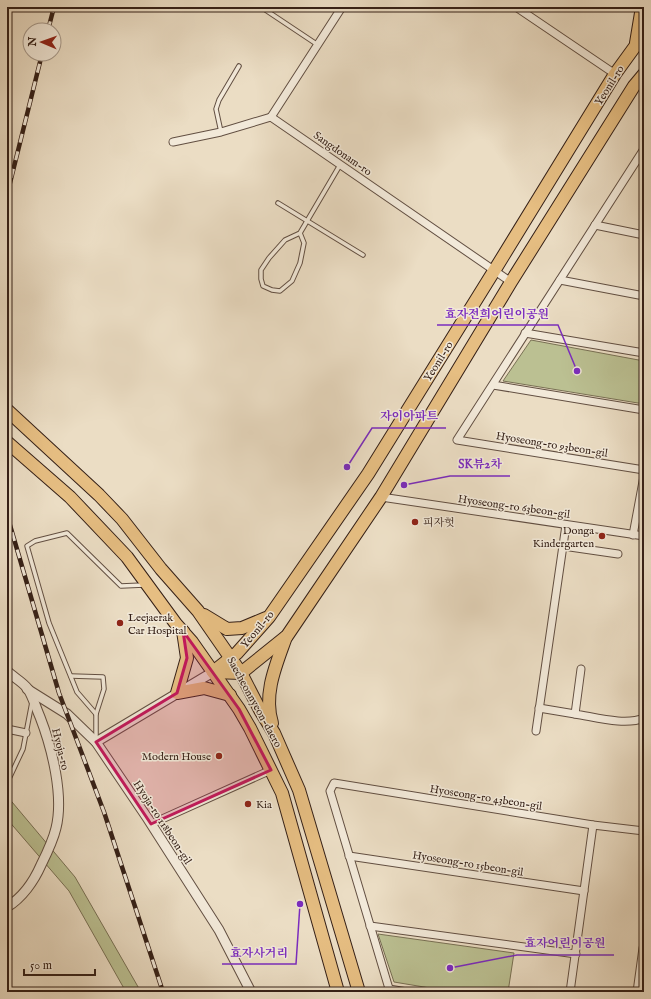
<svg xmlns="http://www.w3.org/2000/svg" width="651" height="999" font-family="'IM FELL English','Noto Serif KR',serif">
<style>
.green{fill:#bbc092;stroke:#787054}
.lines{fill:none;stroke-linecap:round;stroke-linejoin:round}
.service-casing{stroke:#624f42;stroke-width:5.5}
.minor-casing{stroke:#624f42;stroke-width:9}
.tertiary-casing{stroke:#624f42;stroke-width:11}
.primary-casing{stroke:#352017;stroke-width:14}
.service{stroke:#f2e9d9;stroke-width:3.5}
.minor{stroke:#f2e9d9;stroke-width:7}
.tertiary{stroke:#f2e9d9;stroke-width:9}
.primary{stroke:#e6be82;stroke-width:12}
.rail-casing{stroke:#352017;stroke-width:4.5}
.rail{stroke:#f2e9d9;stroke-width:3;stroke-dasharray:9;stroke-linecap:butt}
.marked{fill:#c2185b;fill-opacity:0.2;stroke:#c2185b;stroke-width:3;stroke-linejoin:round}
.poi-dot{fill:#8f2418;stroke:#f2e9d9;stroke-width:1.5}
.labels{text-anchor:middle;stroke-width:3;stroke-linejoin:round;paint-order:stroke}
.street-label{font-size:11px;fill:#352017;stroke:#f2e9d9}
.poi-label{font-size:11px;fill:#352017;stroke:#f2e9d9;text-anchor:start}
.leader{fill:none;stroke:#7b2cbf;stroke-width:1.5}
.callout-dot{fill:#7b2cbf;stroke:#f2e9d9;stroke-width:1.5}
.callout-label{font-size:12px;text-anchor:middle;font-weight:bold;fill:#7b2cbf;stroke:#f2e9d9;stroke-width:3;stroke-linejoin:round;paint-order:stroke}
</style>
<rect width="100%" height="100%" fill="#ebddc4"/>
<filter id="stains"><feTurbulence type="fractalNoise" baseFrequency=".005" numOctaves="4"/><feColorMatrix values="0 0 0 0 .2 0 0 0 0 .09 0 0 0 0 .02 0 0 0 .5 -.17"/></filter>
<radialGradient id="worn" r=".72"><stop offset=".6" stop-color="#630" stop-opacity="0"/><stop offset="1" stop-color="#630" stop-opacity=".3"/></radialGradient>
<g class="green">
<path d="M531 340 644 361V404L503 381Z"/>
<path d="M7 796 75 877 141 992H126L69 891 7 819Z"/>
<path d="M378 934 514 953 508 992H454L394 982Z"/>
</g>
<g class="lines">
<defs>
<g id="service">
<path d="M261 7 318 45"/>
<path d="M221 132 216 109 219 100 239 66"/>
<path d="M278 203 363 255"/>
<path d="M300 233 285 240 269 258 261 270V279L263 286 272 290 280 291 292 281 300 263 304 243 300 233 340 165"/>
<path d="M71 676 103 677 104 689 96 714"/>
<path d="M96 740V714L77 692 49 623 27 546 35 541 67 533 121 586 144 585"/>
<path d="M7 783 23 749 32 702"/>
</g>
<g id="minor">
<path d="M516 7 615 74"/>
<path d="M271 117 511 282"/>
<path d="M271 117 342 7"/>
<path d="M173 142 221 132 271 117"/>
<path d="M644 149 457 440 644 470"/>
<path d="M595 225 644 235"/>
<path d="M560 280 644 296"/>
<path d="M525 333 644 353"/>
<path d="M493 385 644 410"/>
<path d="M381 497 644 536"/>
<path d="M633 535 644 476"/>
<path d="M563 546 618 554"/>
<path d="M581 669 575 714C595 717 625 726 644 718"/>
<path d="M539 708 575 714"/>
<path d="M7 729 26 733"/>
<path d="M536 731 566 525"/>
<path d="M151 824 271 770"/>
<path d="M349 856 584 891"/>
<path d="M370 926 576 954"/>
<path d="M389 989 407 992"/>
<path d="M390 992 330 791 334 783 593 825 644 831"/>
<path d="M570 992 593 825"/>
</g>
<g id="tertiary">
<path d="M7 671C13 677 23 682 28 689 33 697 36 708 40 717 52 748 64 796 56 828 53 841 47 853 41 865 34 881 22 898 7 907"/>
<path d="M27 689 67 714 96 742 148 819 219 930 251 992"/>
<path d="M96 742 213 672"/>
<path d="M638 992 644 948"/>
</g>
<g id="primary">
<path d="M636 43 642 7"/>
<path d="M7 410 99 495 122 519 161 569 198 611 241 673 260 710 274 733 299 790 359 992"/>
<path d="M7 442 70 497 127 557 176 624 192 642 239 709 250 728 282 793 338 992"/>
<path d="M204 615 227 629 242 628 266 618"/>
<path d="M183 631 187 658 177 693 204 688 230 695"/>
<path d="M213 672 237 653 269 617 368 474 494 271 615 74 644 34"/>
<path d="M213 672 241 673 287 636 381 497 511 282 634 86 644 74"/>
<path d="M272 723C263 694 276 665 286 637"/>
</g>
</defs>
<use href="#service" class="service-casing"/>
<use href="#minor" class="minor-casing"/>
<use href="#tertiary" class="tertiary-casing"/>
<use href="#primary" class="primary-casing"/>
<use href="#service" class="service"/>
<use href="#minor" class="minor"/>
<use href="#tertiary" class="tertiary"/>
<use href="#primary" class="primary"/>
<defs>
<g id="rail">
<path d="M48 30 54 7"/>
<path d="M7 195 42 54"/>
<path d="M7 515 59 693 104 812 163 992"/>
</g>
</defs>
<use href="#rail" class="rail-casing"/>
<use href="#rail" class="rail"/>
</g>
<path class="marked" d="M183 631 239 709 271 770 151 824 96 742 177 693 187 658Z"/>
<g class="poi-dot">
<circle cx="415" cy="522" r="4"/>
<circle cx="602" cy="536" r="4"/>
<circle cx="120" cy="623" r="4"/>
<circle cx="219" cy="756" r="4"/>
<circle cx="248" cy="804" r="4"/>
</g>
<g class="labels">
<g class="street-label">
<text transform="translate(609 85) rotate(-58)" y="4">Yeonil-ro</text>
<text transform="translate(343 153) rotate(35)" y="4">Sangdonam-ro</text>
<text transform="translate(438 361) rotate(-58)" y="4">Yeonil-ro</text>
<text transform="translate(552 444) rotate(9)" y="4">Hyoseong-ro 93beon-gil</text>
<text transform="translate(514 506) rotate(8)" y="4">Hyoseong-ro 63beon-gil</text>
<text transform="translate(257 629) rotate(-50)" y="4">Yeonil-ro</text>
<text transform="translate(255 702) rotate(61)" y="4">Saecheonnyeon-daero</text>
<text transform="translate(61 749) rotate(76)" y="4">Hyoja-ro</text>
<text transform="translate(486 797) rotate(9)" y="4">Hyoseong-ro 43beon-gil</text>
<text transform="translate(163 822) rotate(57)" y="4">Hyoja-ro 118beon-gil</text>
<text transform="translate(468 863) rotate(9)" y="4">Hyoseong-ro 15beon-gil</text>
</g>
<g class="poi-label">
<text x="423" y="526">피자헛</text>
<text x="594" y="534" text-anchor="end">Donga<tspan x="594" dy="13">Kindergarten</tspan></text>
<text x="128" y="621">Leejaerak<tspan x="128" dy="13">Car Hospital</tspan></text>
<text x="211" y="760" text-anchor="end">Modern House</text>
<text x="256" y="808">Kia</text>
</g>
</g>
<path class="leader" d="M577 371L558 325H437M347 467L372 428H446M404 485L450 476H510M450 968L517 955H614M300 904L296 964H222"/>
<g class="callout-dot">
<circle cx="577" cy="371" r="4"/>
<circle cx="347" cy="467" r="4"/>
<circle cx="404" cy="485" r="4"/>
<circle cx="450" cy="968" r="4"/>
<circle cx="300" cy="904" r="4"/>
</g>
<g class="callout-label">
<text x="497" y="318">효자전희어린이공원</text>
<text x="409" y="420">자이아파트</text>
<text x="480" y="468">SK뷰2차</text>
<text x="565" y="947">효자어린이공원</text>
<text x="259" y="957">효자사거리</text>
</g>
<rect width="651" height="999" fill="none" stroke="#ebddc4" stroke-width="24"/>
<rect x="8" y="8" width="635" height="983" fill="none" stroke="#352017" stroke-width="2"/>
<rect x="12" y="12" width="627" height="975" fill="none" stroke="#352017"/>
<g transform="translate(42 42) rotate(272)"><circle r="19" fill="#f2e9d9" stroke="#a6998b"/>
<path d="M0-3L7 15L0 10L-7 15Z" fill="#8f2418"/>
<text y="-6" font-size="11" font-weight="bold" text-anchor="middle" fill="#352017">N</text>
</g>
<path d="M24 969v6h71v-6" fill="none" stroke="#352017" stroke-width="2"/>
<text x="30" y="969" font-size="12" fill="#352017" stroke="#f2e9d9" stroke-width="3" paint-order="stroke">50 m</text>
<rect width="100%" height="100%" filter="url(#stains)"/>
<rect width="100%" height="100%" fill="url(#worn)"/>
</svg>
